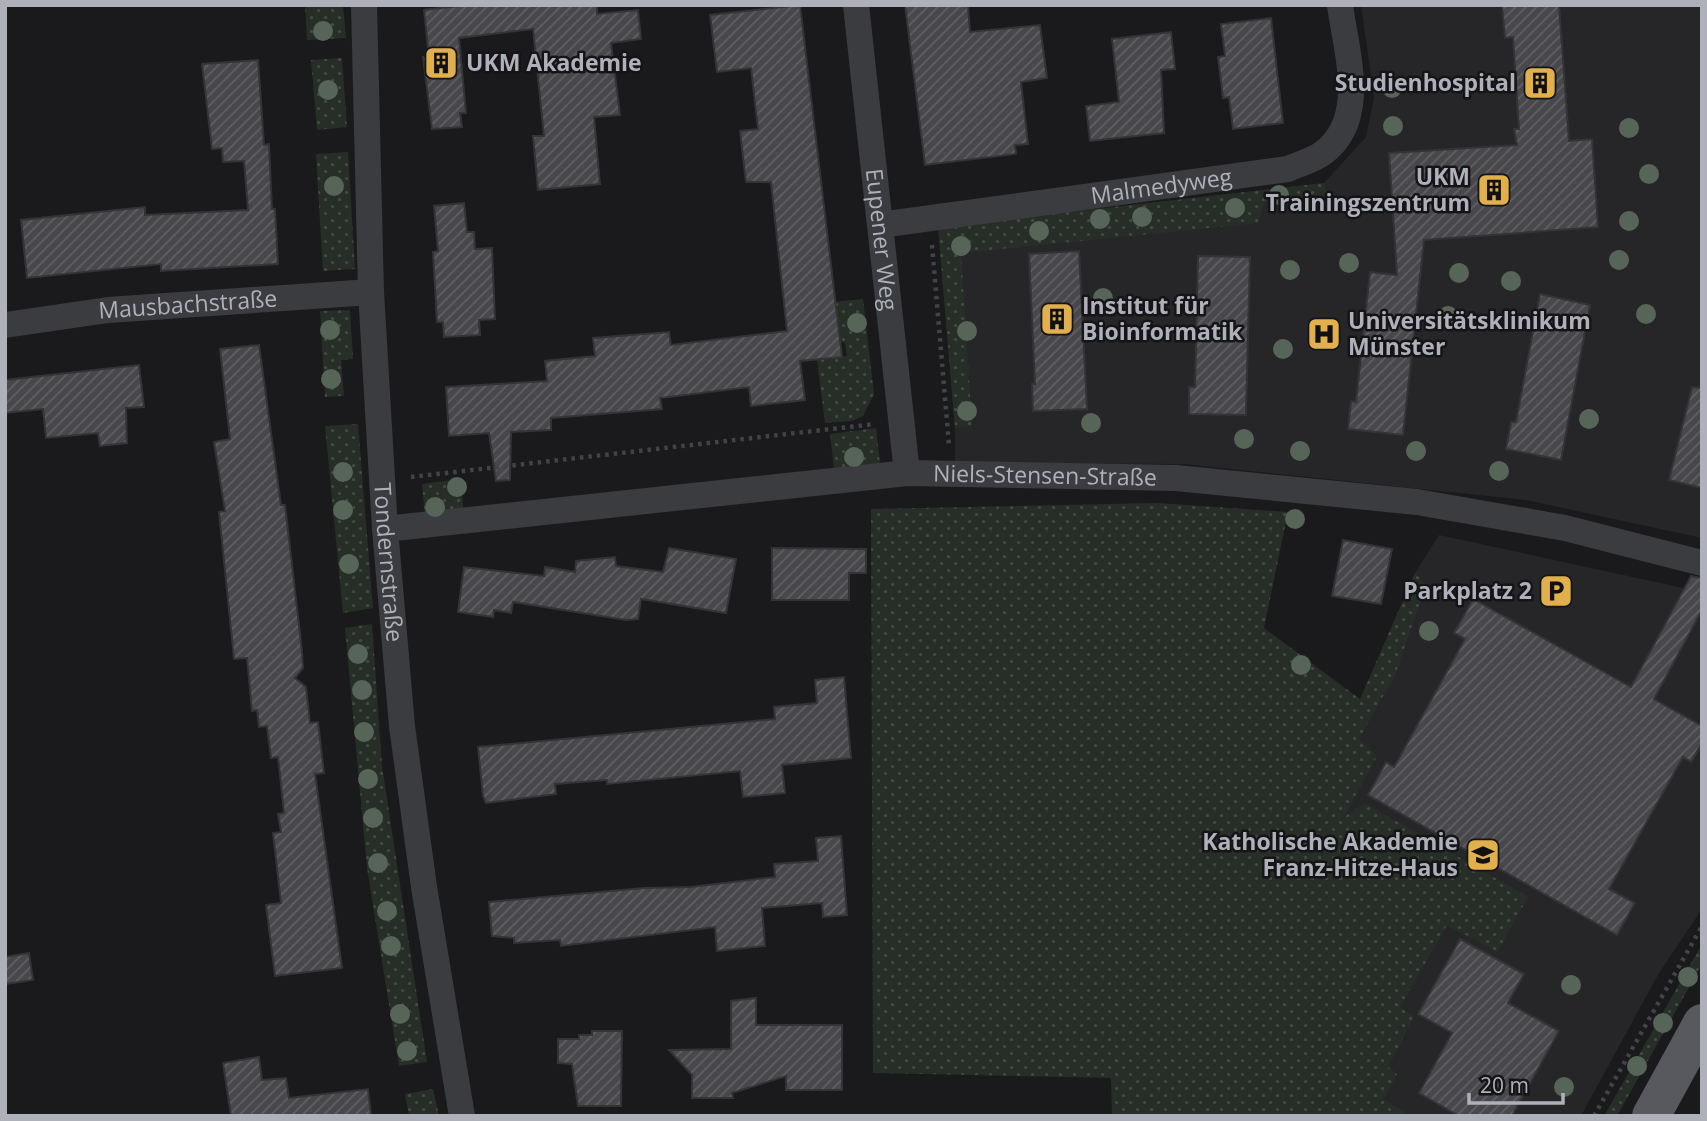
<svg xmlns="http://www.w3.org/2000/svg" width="1707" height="1121" font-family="'Open Sans',sans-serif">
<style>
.built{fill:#262629}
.grass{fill:url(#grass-dots)}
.building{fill:url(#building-hatch);stroke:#343437;stroke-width:2}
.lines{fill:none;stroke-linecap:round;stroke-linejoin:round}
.path{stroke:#414347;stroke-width:4.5;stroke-dasharray:3.5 5;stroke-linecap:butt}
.street{stroke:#3b3c40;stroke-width:26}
.primary{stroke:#57595f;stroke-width:38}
.tree{fill:#566558}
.labels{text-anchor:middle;stroke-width:5;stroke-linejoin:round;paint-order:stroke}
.poi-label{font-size:23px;font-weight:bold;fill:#aeb1ba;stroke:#151517;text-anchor:end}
.street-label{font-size:23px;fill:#aeb1ba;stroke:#151517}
</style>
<defs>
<pattern id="grass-dots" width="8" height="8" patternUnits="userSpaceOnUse" patternTransform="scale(1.75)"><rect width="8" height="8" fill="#262e27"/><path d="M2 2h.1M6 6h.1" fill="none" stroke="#434a44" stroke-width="1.8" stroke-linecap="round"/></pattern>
<pattern id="building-hatch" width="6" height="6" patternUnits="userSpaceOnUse" patternTransform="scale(1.75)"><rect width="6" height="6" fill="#47474c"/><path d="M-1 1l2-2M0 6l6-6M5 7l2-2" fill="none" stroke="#5f5f64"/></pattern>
</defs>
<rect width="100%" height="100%" fill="#1a1a1c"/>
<g class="built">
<path d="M1361 5H1702V538L1526 500 1184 464 955 463V428L938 227 1324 183 1366 137 1374 98Z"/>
<path d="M1439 535 1702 592V909L1659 973 1581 1116H1133L1361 700 1415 573Z"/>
</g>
<g class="grass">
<path d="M305 5H343L346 38 307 40Z"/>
<path d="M342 58 347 127 317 130 311 60Z"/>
<path d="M348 152 355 269 323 271 316 154Z"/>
<path d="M1324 183 1327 195 1264 202 1258 223 961 253 972 426 955 428 938 227Z"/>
<path d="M863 299 874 394 863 416 852 421 825 423 817 360 847 356 845 343 841 342 838 319 813 322 812 304Z"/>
<path d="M350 310 353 359 341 360 344 396 325 397 320 311Z"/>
<path d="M358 424 373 608 343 613 325 426Z"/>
<path d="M876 428 880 463 834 468 830 434Z"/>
<path d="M460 479 464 513 425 517 422 484Z"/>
<path d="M1157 503 1288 512 1264 628 1360 699 1415 573 1426 585 1395 675 1359 739 1377 756 1344 817 1365 803 1528 897 1497 952 1447 925 1400 1007 1414 1017 1388 1067 1397 1074 1384 1099 1411 1116H1112L1111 1078 873 1073 871 509Z"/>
<path d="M372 624 382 766 427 1062 399 1066 367 868 345 628Z"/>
<path d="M1702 944V964L1617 1116H1604Z"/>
<path d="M433 1089 439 1116H409L405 1094Z"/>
</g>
<g class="building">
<path d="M467 5H597V14L638 10 641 39 611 43 620 115 594 117 600 184 538 190 533 136H544L533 29 459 38 466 113H460L462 127 432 129 423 57H429L424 10Z"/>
<path d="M800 5 842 357 800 361 805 400 751 406 749 387 660 398 662 409 551 418V430L511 432 510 480 496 481 489 433 449 436 446 387 547 381 545 361 595 356 593 338 669 332 671 345 787 331 771 182H746L740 131 758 129 751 68 717 72 710 15Z"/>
<path d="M905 5H968L970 32 1040 25 1047 78 1021 82 1028 144 1015 145 1016 154 925 165Z"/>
<path d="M1502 5H1559L1569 141 1592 139 1598 227 1424 240 1403 435 1348 429 1351 401 1356 402 1370 272 1397 275 1389 153 1517 145 1514 129H1519L1513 37 1505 38Z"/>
<path d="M1271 18 1283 123 1233 129 1229 97 1223 98 1218 57 1225 56 1221 24Z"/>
<path d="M1171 32 1175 69 1161 70 1164 133 1090 141 1086 106 1119 102 1112 39Z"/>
<path d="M258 60 264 145 269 144 272 209H275L278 264 161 271V264L27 278 21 220 145 207V215L248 210 244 161 223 162 222 148 212 149 202 64Z"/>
<path d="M464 203 467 232H474L475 249 492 248 495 319 479 320 480 335 444 337 443 322H437L433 252 438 251 434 206Z"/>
<path d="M1079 251 1087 409 1033 411 1032 384H1035L1029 254Z"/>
<path d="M1198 256 1250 257 1246 415 1189 414V387H1195Z"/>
<path d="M1540 294 1590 305 1561 460 1506 449 1511 422H1516Z"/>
<path d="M259 345 281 505H285L302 651 303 668 295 678 306 687 310 723 318 722 324 773 315 774 342 968 275 976 266 905 281 903 273 833 281 832 278 814 284 813 278 757 271 758 267 726 259 727 257 710 252 711 247 658 234 659 219 512 225 511 214 442 230 439 220 349Z"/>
<path d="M139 365 144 407 126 408 127 443 100 446 98 433 46 438 43 409 5 413V380Z"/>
<path d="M1692 387 1702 388V488L1669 480Z"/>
<path d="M1343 540 1392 549 1381 604 1332 596Z"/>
<path d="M669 548 736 559 726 613 641 599 638 619 626 620 513 602 511 613 494 610 493 617 458 612 464 567 544 576 545 567 575 572 576 561 615 557 616 566 663 572Z"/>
<path d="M772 548 866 549V573H849V600H772Z"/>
<path d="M1691 576 1702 578V610L1654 699 1702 726V743L1691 762 1683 757 1609 889 1635 903 1617 935 1368 795 1386 762 1394 767 1465 639 1454 633 1473 599 1631 687Z"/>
<path d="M844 677 851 758 782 765 785 793 743 797 740 771 607 784V780L555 784 556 794 486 803 483 796 478 747 775 719 774 707 817 703 815 680Z"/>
<path d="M841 836 847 915 823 917 822 903 762 908 765 946 717 951 715 927 561 946 560 940 514 943V938L492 936 489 902 644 888 691 887 775 877 774 864 818 861 816 838Z"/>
<path d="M1460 939 1524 974 1508 1003 1559 1031 1512 1116H1459L1419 1093 1452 1033 1418 1014Z"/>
<path d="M29 953 33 980 5 984V957Z"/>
<path d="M756 998V1025H842V1090H786V1076L732 1093 733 1098H692V1075L669 1050 731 1049V1001Z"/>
<path d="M592 1031H622L621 1106H578L572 1064 558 1063V1039H579V1035H592Z"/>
<path d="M259 1057 262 1080 286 1078 289 1098 368 1089 371 1116H231L223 1063Z"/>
</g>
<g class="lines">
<g class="path">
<path d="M932 245 949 445"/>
<path d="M411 477 875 424"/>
<path d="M1594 1116 1702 926"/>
</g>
<g class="street">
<path id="s1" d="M364 5 371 292 385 529 402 726 424 887 462 1116"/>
<path id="s2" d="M856 5 907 473"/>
<path id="s3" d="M880 225 1288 169C1299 164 1314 160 1323 153 1369 119 1346 52 1340 5"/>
<path id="s4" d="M5 325 108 310 371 292"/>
<path id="s5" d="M385 529 907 473 1176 478 1417 502 1565 528 1702 563"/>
</g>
<path class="primary" d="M1651 1116 1702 1023"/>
</g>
<g class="tree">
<circle cx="323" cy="31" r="10"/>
<circle cx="1392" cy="88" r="10"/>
<circle cx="328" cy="90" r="10"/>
<circle cx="1393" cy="126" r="10"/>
<circle cx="1629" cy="128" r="10"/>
<circle cx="1649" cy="174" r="10"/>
<circle cx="334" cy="186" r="10"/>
<circle cx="1279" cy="195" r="10"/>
<circle cx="1235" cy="208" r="10"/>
<circle cx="1142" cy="217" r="10"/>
<circle cx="1100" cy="219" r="10"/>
<circle cx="1629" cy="221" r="10"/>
<circle cx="1039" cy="231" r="10"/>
<circle cx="961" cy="246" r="10"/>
<circle cx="1619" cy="260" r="10"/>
<circle cx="1349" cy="263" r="10"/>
<circle cx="1290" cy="270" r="10"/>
<circle cx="1459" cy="273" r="10"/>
<circle cx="1511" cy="281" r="10"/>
<circle cx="1103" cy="298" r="10"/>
<circle cx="1646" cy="314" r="10"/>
<circle cx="1448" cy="316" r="10"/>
<circle cx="857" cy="323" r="10"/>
<circle cx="330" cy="330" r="10"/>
<circle cx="967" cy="331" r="10"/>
<circle cx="1283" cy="349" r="10"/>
<circle cx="331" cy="379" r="10"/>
<circle cx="967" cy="411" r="10"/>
<circle cx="1589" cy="419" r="10"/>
<circle cx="1091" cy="423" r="10"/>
<circle cx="1244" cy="439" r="10"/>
<circle cx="1300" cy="451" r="10"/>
<circle cx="1416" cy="451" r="10"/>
<circle cx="854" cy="457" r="10"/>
<circle cx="1499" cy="471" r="10"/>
<circle cx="343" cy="472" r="10"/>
<circle cx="457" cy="487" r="10"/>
<circle cx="435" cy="507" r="10"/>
<circle cx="343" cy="510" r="10"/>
<circle cx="1295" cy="519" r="10"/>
<circle cx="349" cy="564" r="10"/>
<circle cx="1429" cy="631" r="10"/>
<circle cx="358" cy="654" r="10"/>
<circle cx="1301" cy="665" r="10"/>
<circle cx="362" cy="690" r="10"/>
<circle cx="364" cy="732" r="10"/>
<circle cx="368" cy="779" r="10"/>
<circle cx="373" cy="818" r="10"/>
<circle cx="378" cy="863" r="10"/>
<circle cx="387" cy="911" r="10"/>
<circle cx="391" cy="946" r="10"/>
<circle cx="1688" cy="977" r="10"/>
<circle cx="1571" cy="985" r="10"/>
<circle cx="400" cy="1014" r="10"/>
<circle cx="1663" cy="1023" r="10"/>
<circle cx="407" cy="1051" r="10"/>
<circle cx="1637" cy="1066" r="10"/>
<circle cx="1564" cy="1087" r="10"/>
</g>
<defs>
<symbol id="building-square" viewBox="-11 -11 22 22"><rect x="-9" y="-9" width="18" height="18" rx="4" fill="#e1b04d" stroke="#151517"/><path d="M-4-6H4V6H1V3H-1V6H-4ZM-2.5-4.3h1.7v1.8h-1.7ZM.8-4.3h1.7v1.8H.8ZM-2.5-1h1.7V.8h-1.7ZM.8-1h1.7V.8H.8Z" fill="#111"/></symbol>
<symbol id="hospital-square" viewBox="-11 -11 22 22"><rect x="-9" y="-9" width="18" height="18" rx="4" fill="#e1b04d" stroke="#151517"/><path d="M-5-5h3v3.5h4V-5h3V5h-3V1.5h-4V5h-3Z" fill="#111"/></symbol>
<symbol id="parking-square" viewBox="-11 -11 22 22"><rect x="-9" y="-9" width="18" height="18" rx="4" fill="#e1b04d" stroke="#151517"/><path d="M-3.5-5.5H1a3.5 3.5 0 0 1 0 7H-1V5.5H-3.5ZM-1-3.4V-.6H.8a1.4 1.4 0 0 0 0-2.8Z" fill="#111"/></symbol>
<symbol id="university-square" viewBox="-11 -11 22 22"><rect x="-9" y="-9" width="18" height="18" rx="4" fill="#e1b04d" stroke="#151517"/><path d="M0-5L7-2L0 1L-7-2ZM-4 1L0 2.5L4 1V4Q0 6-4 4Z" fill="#111"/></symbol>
</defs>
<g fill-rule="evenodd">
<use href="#building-square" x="422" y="44" width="38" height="38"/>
<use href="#building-square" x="1521" y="64" width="38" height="38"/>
<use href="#building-square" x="1475" y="171" width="38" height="38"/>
<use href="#building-square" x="1038" y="300" width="38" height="38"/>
<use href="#hospital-square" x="1305" y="315" width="38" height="38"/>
<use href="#parking-square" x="1537" y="572" width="38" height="38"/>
<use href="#university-square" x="1464" y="836" width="38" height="38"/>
</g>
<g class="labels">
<g class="poi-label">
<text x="466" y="71" text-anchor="start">UKM Akademie</text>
<text x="1516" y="91">Studienhospital</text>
<text x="1470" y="185">UKM<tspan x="1470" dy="26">Trainingszentrum</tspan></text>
<text x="1082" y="314" text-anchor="start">Institut für<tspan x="1082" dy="26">Bioinformatik</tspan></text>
<text x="1348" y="329" text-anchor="start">Universitätsklinikum<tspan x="1348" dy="26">Münster</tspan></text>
<text x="1532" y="599">Parkplatz 2</text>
<text x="1458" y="850">Katholische Akademie<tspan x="1458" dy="26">Franz-Hitze-Haus</tspan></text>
</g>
<g class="street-label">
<text dy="8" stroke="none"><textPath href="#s3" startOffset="284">Malmedyweg</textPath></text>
<text dy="8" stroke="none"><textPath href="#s2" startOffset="236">Eupener Weg</textPath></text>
<text dy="8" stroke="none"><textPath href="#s4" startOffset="184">Mausbachstraße</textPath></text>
<text dy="8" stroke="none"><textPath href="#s5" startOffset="663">Niels-Stensen-Straße</textPath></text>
<text dy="8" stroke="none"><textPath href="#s1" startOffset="558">Tondernstraße</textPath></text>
</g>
</g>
<rect width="1707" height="1121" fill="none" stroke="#aeb1ba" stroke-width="14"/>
<path d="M1469 1093v10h94v-10" fill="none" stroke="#aeb1ba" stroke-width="3.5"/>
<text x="1480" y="1093" font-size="21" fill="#aeb1ba" stroke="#151517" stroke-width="5" paint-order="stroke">20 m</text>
</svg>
